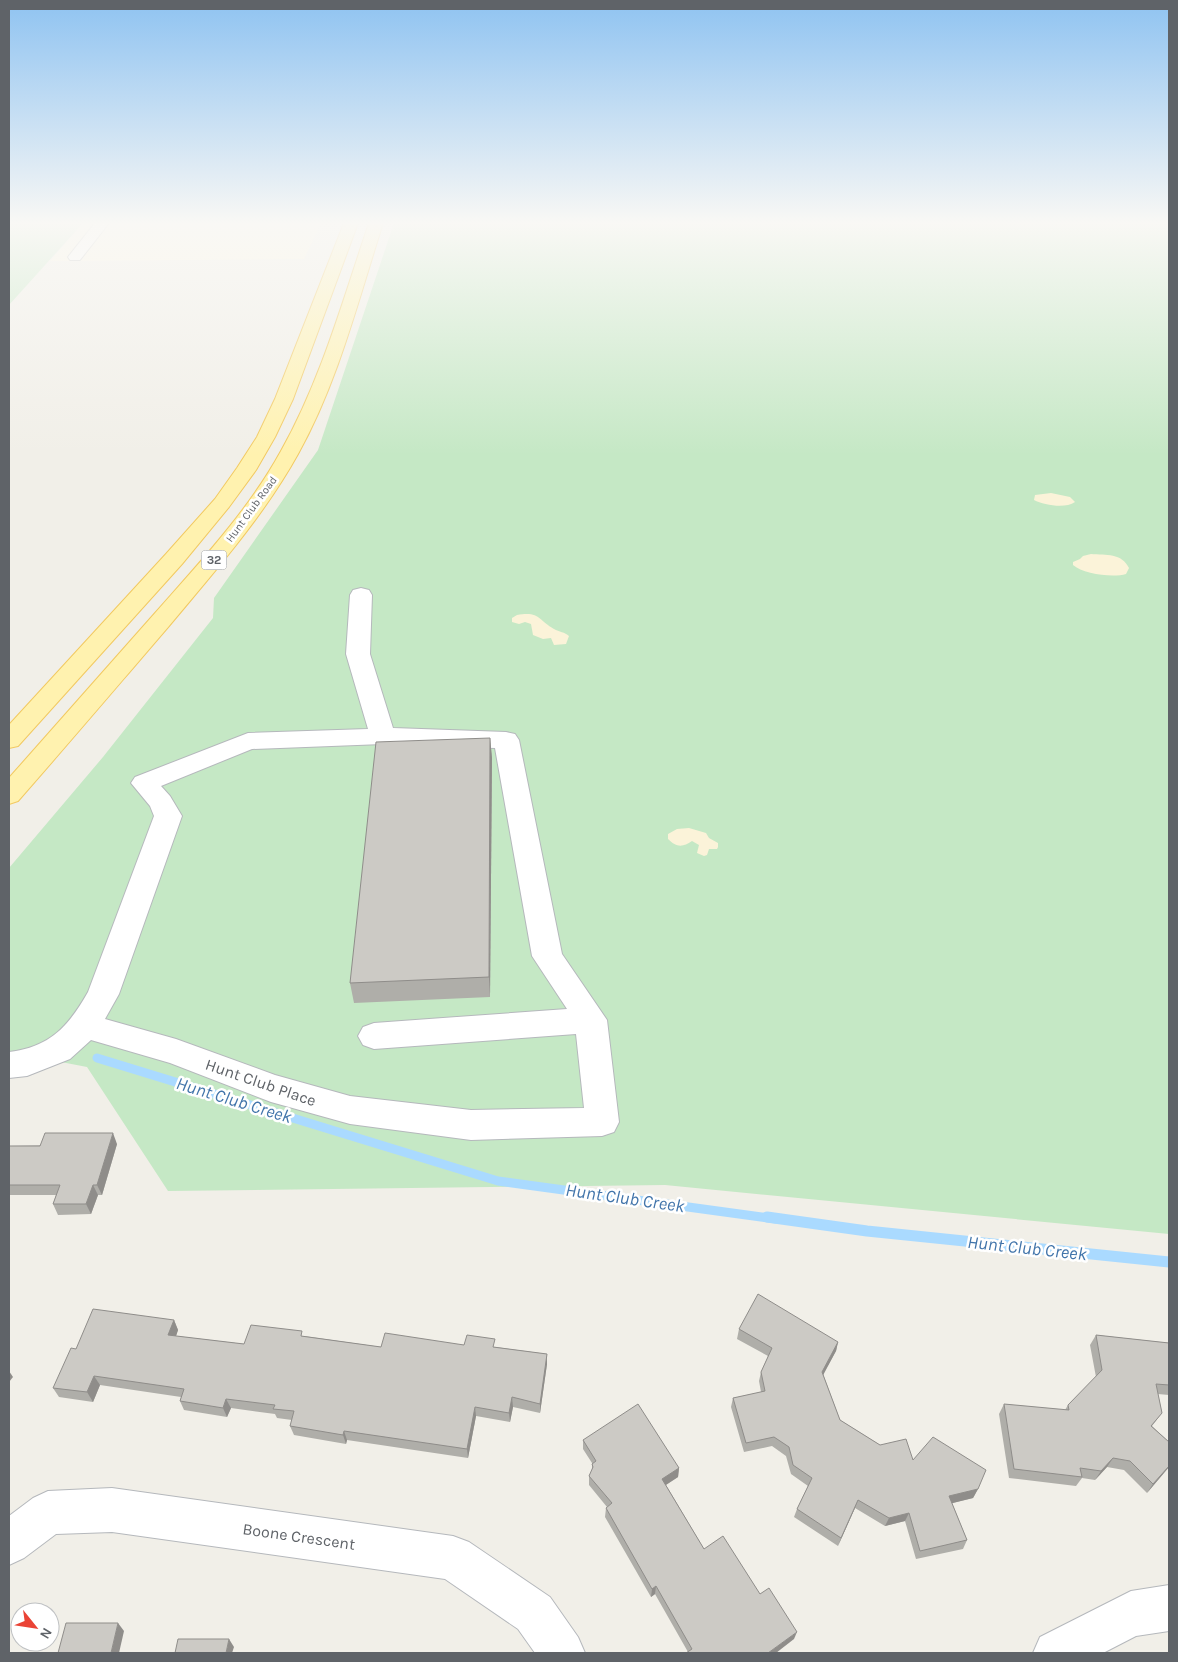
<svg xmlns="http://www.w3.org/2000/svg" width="1178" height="1662" font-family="Karla,sans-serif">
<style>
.commercial{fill:#fef7e0}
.green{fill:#c5e8c5}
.sand{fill:#fbf3d9}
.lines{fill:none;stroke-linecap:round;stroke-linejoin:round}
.stream-far1{stroke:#aadaff;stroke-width:9}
.stream{stroke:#aadaff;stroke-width:11}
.minor-casing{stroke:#b5b8bc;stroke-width:2}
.major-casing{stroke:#f2c960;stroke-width:2}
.minor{fill:#fff;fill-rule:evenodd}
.major{fill:#fff2af;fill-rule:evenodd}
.wall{fill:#afaea9}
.shaded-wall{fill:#8f8d8a}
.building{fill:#cccac5;stroke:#8f8d8a}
.labels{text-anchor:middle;stroke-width:5;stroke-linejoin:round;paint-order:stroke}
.far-street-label{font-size:11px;fill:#5f6368;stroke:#fff}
.shield{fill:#fff;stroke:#8f9295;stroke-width:1}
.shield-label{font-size:12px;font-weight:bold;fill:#5f6368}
.near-street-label{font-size:16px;fill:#5f6368;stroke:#fff}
.near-water-label{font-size:18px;font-style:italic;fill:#4174aa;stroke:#fff}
</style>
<rect width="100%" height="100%" fill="#f1efe8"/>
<path class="commercial" d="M83 223H321L304 259 50 261Z"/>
<g class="green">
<path d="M9 223H83L9 305Z"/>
<path d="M394 223H1169V1234L665 1185 168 1191 87 1067 9 1052V868L103 757 213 618 214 598 318 450Z"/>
</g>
<g class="sand">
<path d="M1051 493 1070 497 1075 502C1065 509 1044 505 1034 500L1035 495Z"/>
<path d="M1091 554C1106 555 1122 553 1129 568L1126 574C1113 578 1083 574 1073 565V562L1080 559 1083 556Z"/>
<path d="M517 615C540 611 538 620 554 629 559 632 565 632 569 636L566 644 554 645 551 638 543 639 533 635 531 624 525 622 519 624 512 622V618Z"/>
<path d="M689 828 706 833 709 838 718 843V847L717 849H709L707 855 704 856 697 853 699 845 692 841C683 847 677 848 668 839V834L677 829Z"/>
</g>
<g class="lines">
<path class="stream-far1" d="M97 1058 498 1181 776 1219"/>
<path class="stream" d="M767 1217 867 1231 1169 1262"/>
<defs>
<g id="minor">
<path d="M95 223H109L80 260H70L68 257Z"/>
<path d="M361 588 369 590 372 595 370 654 393 728 506 732 515 734 519 740 562 954 607 1020 619 1122 614 1132 602 1136 471 1140 350 1124 271 1102 170 1063 91 1040 70 1059 27 1076 9 1078V1052C50 1047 68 1027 88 992L154 816 150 806 131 783 135 777 248 733 368 729 346 654 350 595 353 590ZM383 744 495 748 532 956 567 1009 374 1023 363 1027 358 1036 363 1045 374 1049 576 1034 584 1108 471 1110 350 1096 275 1075 176 1039 105 1019 119 994 182 816 170 796 161 786 252 749Z"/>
<path d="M112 1488 453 1536 469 1542 550 1597 578 1637 585 1653H535L518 1629 445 1579 112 1532 56 1534 24 1558 9 1565V1516L33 1498 48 1491Z"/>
<path d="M1169 1585V1631L1136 1636 1103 1653H1033L1040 1637 1131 1591Z"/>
</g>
<g id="major">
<path d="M344 223H358L293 399 275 437 256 470 229 507 182 564 18 746 9 748V725L166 554 215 499 237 468 257 437 275 399Z"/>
<path d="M369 223H383C358 301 338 382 298 454 263 517 215 571 169 626 119 684 69 743 18 801L9 804V778C58 723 107 667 156 612 201 561 248 511 281 451 321 380 343 300 369 223Z"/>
</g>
</defs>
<use href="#minor" class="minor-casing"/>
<use href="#major" class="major-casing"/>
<use href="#minor" class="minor"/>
<use href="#major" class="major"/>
</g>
<g class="wall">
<path d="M490 738 492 758 490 997 354 1003 350 983Z"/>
<path d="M117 1144 102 1195H98L91 1214 58 1215 53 1204 56 1195H9V1146Z"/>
<path d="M174 1320 178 1330 176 1336 244 1344 304 1336 381 1347 464 1345 496 1347 547 1354V1364L540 1413 513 1407 510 1422 476 1416 468 1458 347 1440 346 1444 294 1435 290 1426 292 1420 277 1418 275 1414 231 1408 227 1417 184 1410 180 1401 181 1397 100 1385 93 1402 59 1397 53 1388 76 1349Z"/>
<path d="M739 1329 838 1342 836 1351 823 1374 840 1420 880 1445 978 1489 973 1498 952 1503 967 1540 963 1549 916 1559 905 1521 885 1526 855 1508 838 1546 794 1517 797 1509 808 1486 791 1474 786 1456 772 1446 744 1452 731 1407 733 1398 761 1392 759 1381 761 1372 768 1356 737 1339Z"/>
<path d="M1096 1335 1169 1343V1395L1158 1394 1162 1413 1152 1426 1169 1442V1467L1147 1493 1124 1470 1107 1467 1095 1480 1082 1478 1076 1486 1009 1478 999 1414 1004 1404 1065 1410 1068 1405 1096 1377 1090 1345Z"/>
<path d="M583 1440 679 1468 678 1477 666 1485 704 1549 760 1594 794 1639 688 1652 655 1594 651 1597 605 1517 606 1508 607 1507 589 1485V1476L592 1470V1463L583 1449Z"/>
</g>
<g class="shaded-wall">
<path d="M490 738 492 758 490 997 489 977Z"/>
<path d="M113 1133 117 1144 102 1195 97 1185Z"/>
<path d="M93 1185 98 1195 91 1214 86 1204Z"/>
<path d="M174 1320 178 1330 173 1345 168 1335Z"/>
<path d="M838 1342 836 1351 820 1381 822 1372Z"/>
<path d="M547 1354V1364L540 1413V1404Z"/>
<path d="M9 1371 13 1377 9 1382Z"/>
<path d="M94 1376 100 1385 93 1402 87 1392Z"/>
<path d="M512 1397 513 1407 510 1422 509 1413Z"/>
<path d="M226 1399 231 1408 227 1417 223 1408Z"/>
<path d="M475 1407 476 1416 468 1458 467 1449Z"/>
<path d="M344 1431 347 1440 346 1444 343 1435Z"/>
<path d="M1113 1458 1107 1467 1095 1480 1101 1471Z"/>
<path d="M1169 1466V1467L1147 1493 1153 1484Z"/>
<path d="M679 1468 678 1477 661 1488 662 1479Z"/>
<path d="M978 1489 973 1498 945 1505 949 1496Z"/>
<path d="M858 1500 855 1508 838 1546 841 1538Z"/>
<path d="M909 1513 905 1521 885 1526 889 1518Z"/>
<path d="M656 1586 655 1594 651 1597 652 1589Z"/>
<path d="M118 1623 124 1631 119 1653H111Z"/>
<path d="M797 1632 794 1639 776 1653H768Z"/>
<path d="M229 1639 234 1647 232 1653H226Z"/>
</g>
<g class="building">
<path d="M490 738 489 977 350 983 376 742Z"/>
<path d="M45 1133H113L97 1185H93L86 1204H53L60 1185H9V1146H40Z"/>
<path d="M758 1294 838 1342 822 1372 840 1420 880 1445 906 1439 913 1460 933 1437 986 1470 978 1489 949 1496 967 1540 920 1551 909 1513 889 1518 858 1500 841 1538 797 1509 812 1478 793 1465 789 1447 774 1437 746 1443 733 1398 765 1391 761 1372 772 1348 739 1329Z"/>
<path d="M93 1309 174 1320 168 1335 244 1344 251 1325 302 1331 301 1336 381 1347 385 1333 464 1345 467 1335 495 1339 493 1347 547 1354 540 1404 512 1397 509 1413 475 1407 467 1449 344 1431 343 1435 290 1426 294 1411 273 1409 275 1405 226 1399 223 1408 180 1401 184 1389 94 1376 87 1392 53 1388 71 1348 76 1349Z"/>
<path d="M1096 1335 1169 1343V1385L1156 1384 1162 1413 1151 1426 1169 1442V1466L1153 1484 1130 1461 1113 1458 1101 1471 1080 1468 1082 1477 1014 1469 1004 1404 1069 1410 1068 1405 1102 1370Z"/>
<path d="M638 1404 679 1468 662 1479 704 1549 723 1536 760 1594 769 1588 797 1632 768 1653H686L692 1649 656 1586 652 1589 606 1508 612 1503 589 1476 593 1467 592 1464 596 1461 583 1440Z"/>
<path d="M66 1623H118L111 1653H58Z"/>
<path d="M178 1639H229L226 1653H175Z"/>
</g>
<linearGradient id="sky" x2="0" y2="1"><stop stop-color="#8fc3f1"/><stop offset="0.49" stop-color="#f9f8f5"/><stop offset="1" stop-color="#f9f8f5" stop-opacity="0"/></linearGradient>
<rect width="1178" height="455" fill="url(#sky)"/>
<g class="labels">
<g class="far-street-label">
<text transform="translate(251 509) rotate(-54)" y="4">Hunt Club Road</text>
</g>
<rect class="shield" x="201.5" y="550.5" width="25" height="19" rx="4"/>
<g class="shield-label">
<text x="214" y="564">32</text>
</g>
<g class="near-street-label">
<text transform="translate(261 1082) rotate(19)" y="6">Hunt Club Place</text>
<text transform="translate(299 1536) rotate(8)" y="6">Boone Crescent</text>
</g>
<g class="near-water-label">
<text transform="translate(234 1100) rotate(17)" y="6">Hunt Club Creek</text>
<text transform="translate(625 1198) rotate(8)" y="6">Hunt Club Creek</text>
<text transform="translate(1027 1248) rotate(6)" y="6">Hunt Club Creek</text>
</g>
</g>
<rect width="1178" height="1662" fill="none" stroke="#5f6368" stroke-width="20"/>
<g transform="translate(35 1627) rotate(120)"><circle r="24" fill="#ffffff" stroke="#bfc1c3"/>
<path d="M0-4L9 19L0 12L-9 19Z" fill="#ea4335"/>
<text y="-8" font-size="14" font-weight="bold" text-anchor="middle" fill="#5f6368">N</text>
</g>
</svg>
